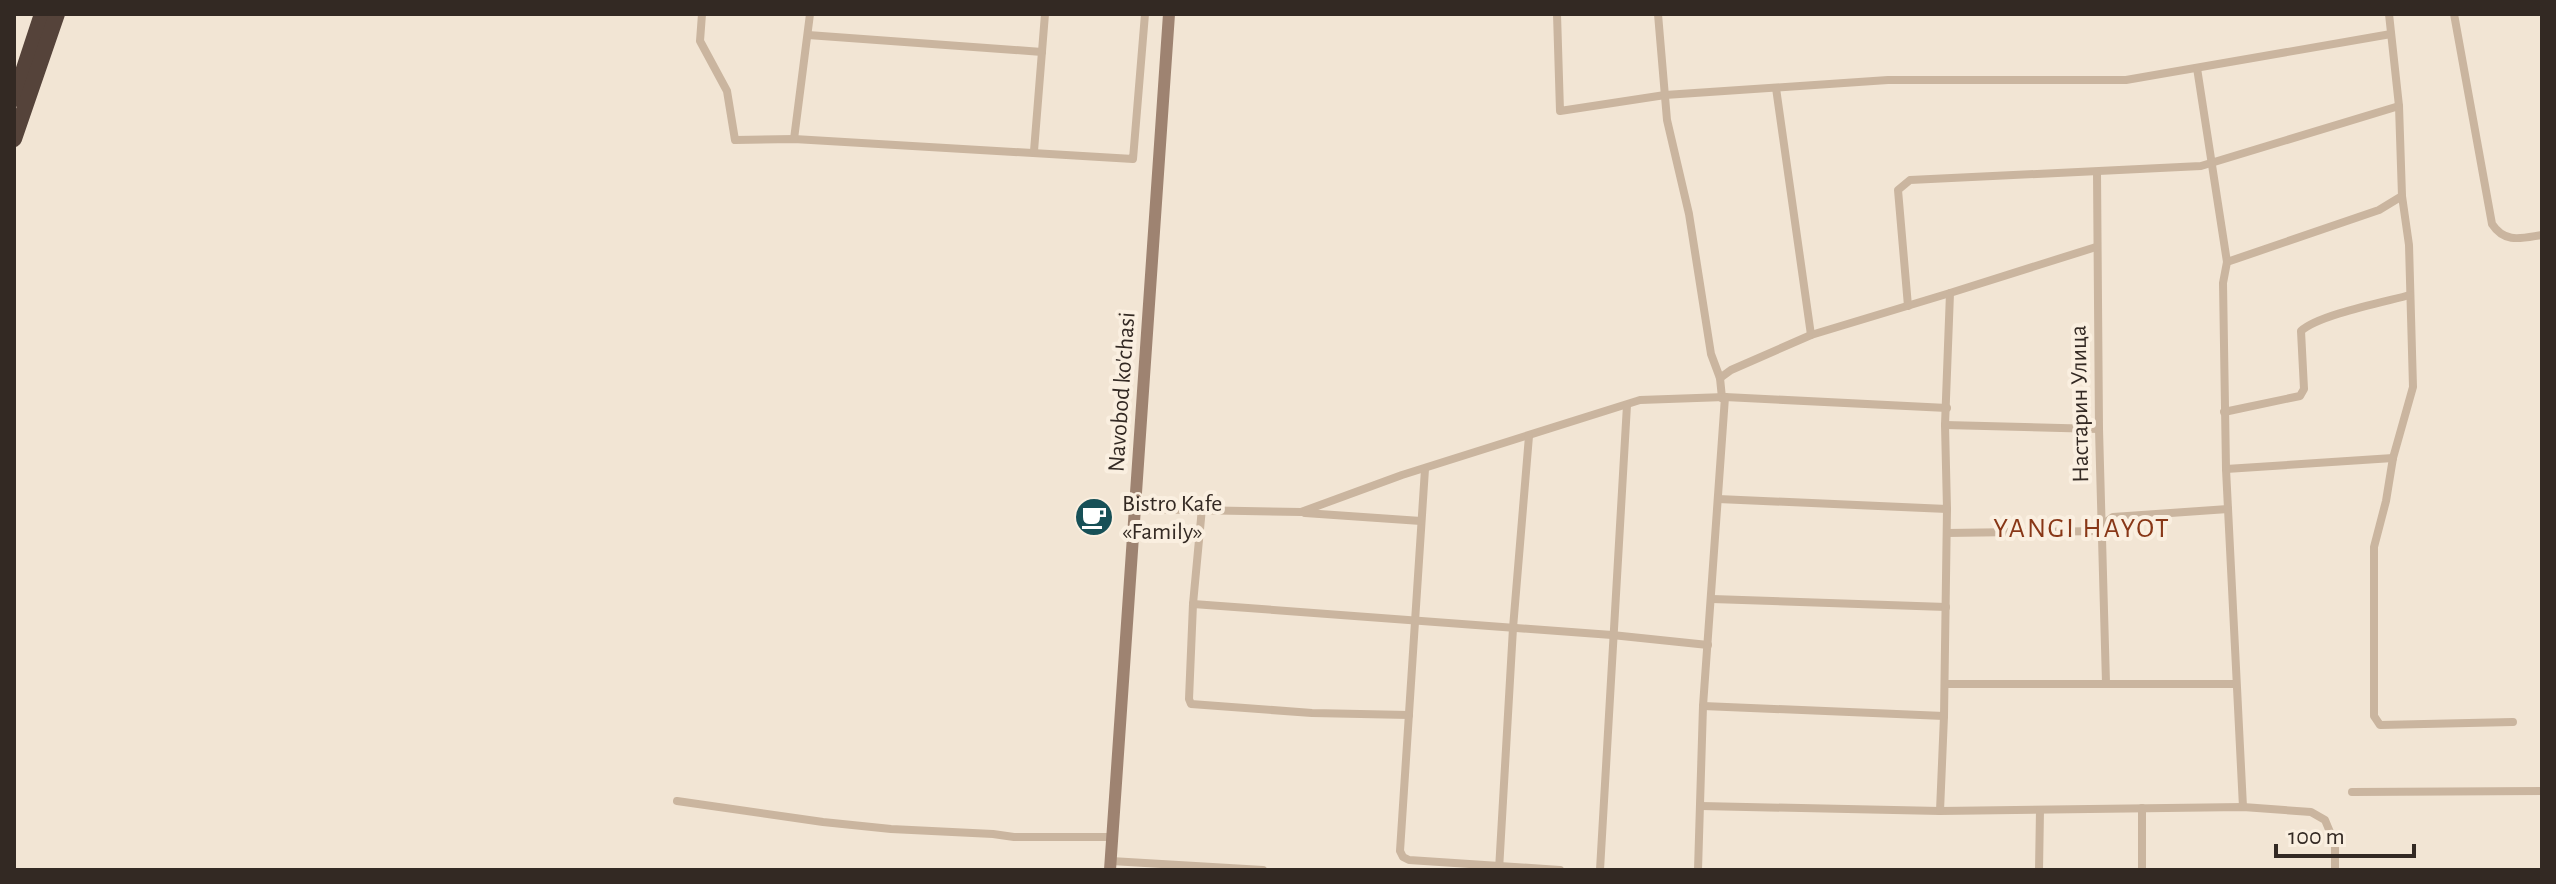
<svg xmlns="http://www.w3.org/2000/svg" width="2556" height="884" font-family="'Alegreya Sans',sans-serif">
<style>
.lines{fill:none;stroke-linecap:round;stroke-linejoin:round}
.street{stroke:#cab59f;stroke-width:8}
.secondary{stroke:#9e8371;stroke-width:12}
.highway{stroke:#55433a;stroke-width:16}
.labels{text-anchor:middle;stroke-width:8;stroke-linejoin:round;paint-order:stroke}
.street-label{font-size:24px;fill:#332923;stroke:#faefe0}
.poi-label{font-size:24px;fill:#332923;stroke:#faefe0;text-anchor:start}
.quarter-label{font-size:28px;letter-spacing:2px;fill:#883717;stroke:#faefe0}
</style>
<rect width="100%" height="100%" fill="#f2e5d4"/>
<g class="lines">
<g class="street">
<path d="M702 14 700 41 727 91 735 140 794 139 1133 159 1145 14"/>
<path d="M1557 14 1560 111 1665 95 1888 80H2126L2391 34"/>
<path d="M1658 14 1667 120 1689 214 1711 354 1720 378 1722 398"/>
<path d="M2454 14 2492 224C2505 244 2522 238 2542 235"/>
<path d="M808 35 1042 52"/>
<path d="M2197 68 2227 262"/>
<path d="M1776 88 1811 335"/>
<path d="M794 139 810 14"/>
<path d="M1034 151 1045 14"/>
<path d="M2097 173 2099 429 2106 683"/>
<path d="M2402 196 2409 245 2413 387 2393 458 2386 501 2374 547V716L2380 725 2513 722"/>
<path d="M1908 306 1898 190 1910 180 2201 166 2399 106"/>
<path d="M1720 378 1731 370 1811 335 1950 293"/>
<path d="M2224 412 2300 396 2304 389 2301 331C2318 315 2384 302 2410 295"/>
<path d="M1945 425 2099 429"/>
<path d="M1425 469 1400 851 1403 857 1409 860 1560 870"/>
<path d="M2226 469 2393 458"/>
<path d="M1718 499 1947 509"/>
<path d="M1202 508 1193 604 1189 699 1191 704 1312 713 1409 715"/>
<path d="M1134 509 1301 512 1402 475 1640 400 1725 397 1947 408"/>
<path d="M1305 513 1421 521"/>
<path d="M2101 526 2113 517 2228 509"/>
<path d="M1947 533 2101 531"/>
<path d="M1712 599 1946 607"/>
<path d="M1193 604 1612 635 1708 645"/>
<path d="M1945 684H2236"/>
<path d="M1703 706 1944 716"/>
<path d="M2352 792 2542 791"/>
<path d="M677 801 823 822 891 829 993 834 1014 837H1113"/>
<path d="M1701 806 1940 811 2243 807 2311 812 2325 820 2335 844V870"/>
<path d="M2243 807 2226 469 2223 283 2227 262 2379 210 2402 196 2399 106 2389 14"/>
<path d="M2142 808V870"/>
<path d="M1940 811 1944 716 1947 509 1945 425 1950 293 2096 247"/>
<path d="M1111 861 1263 870"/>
<path d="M1499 870 1513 628 1529 436"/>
<path d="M1600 870 1627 405"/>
<path d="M1698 870 1703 706 1725 397"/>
<path d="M2039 870 2040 810"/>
</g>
<path class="secondary" d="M1110 870 1169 14"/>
<g class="highway">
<path d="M14 99 42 14"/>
<path d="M14 139 57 14"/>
</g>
</g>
<defs>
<symbol id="cafe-disc" viewBox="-11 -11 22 22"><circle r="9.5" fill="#175057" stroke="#faefe0"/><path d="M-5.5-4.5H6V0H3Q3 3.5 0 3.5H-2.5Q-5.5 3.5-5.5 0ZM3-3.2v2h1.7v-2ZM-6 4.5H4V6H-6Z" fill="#fff"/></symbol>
</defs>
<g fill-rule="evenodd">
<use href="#cafe-disc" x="1072" y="495" width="44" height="44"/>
</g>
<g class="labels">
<g class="street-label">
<text transform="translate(1121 392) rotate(-86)" y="8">Navobod ko'chasi</text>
<text transform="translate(2079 404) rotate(-91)" y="8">Настарин Улица</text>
</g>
<g class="poi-label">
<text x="1122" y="511">Bistro Kafe<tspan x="1122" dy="28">«Family»</tspan></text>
</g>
<g class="quarter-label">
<text x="2082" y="537">YANGI HAYOT</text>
</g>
</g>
<rect width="2556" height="884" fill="none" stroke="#332923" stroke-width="32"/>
<path d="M2276 844v12h138v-12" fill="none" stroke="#332923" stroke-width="4"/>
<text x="2288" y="844" font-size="24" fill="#332923" stroke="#faefe0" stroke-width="6" paint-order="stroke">100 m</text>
</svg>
